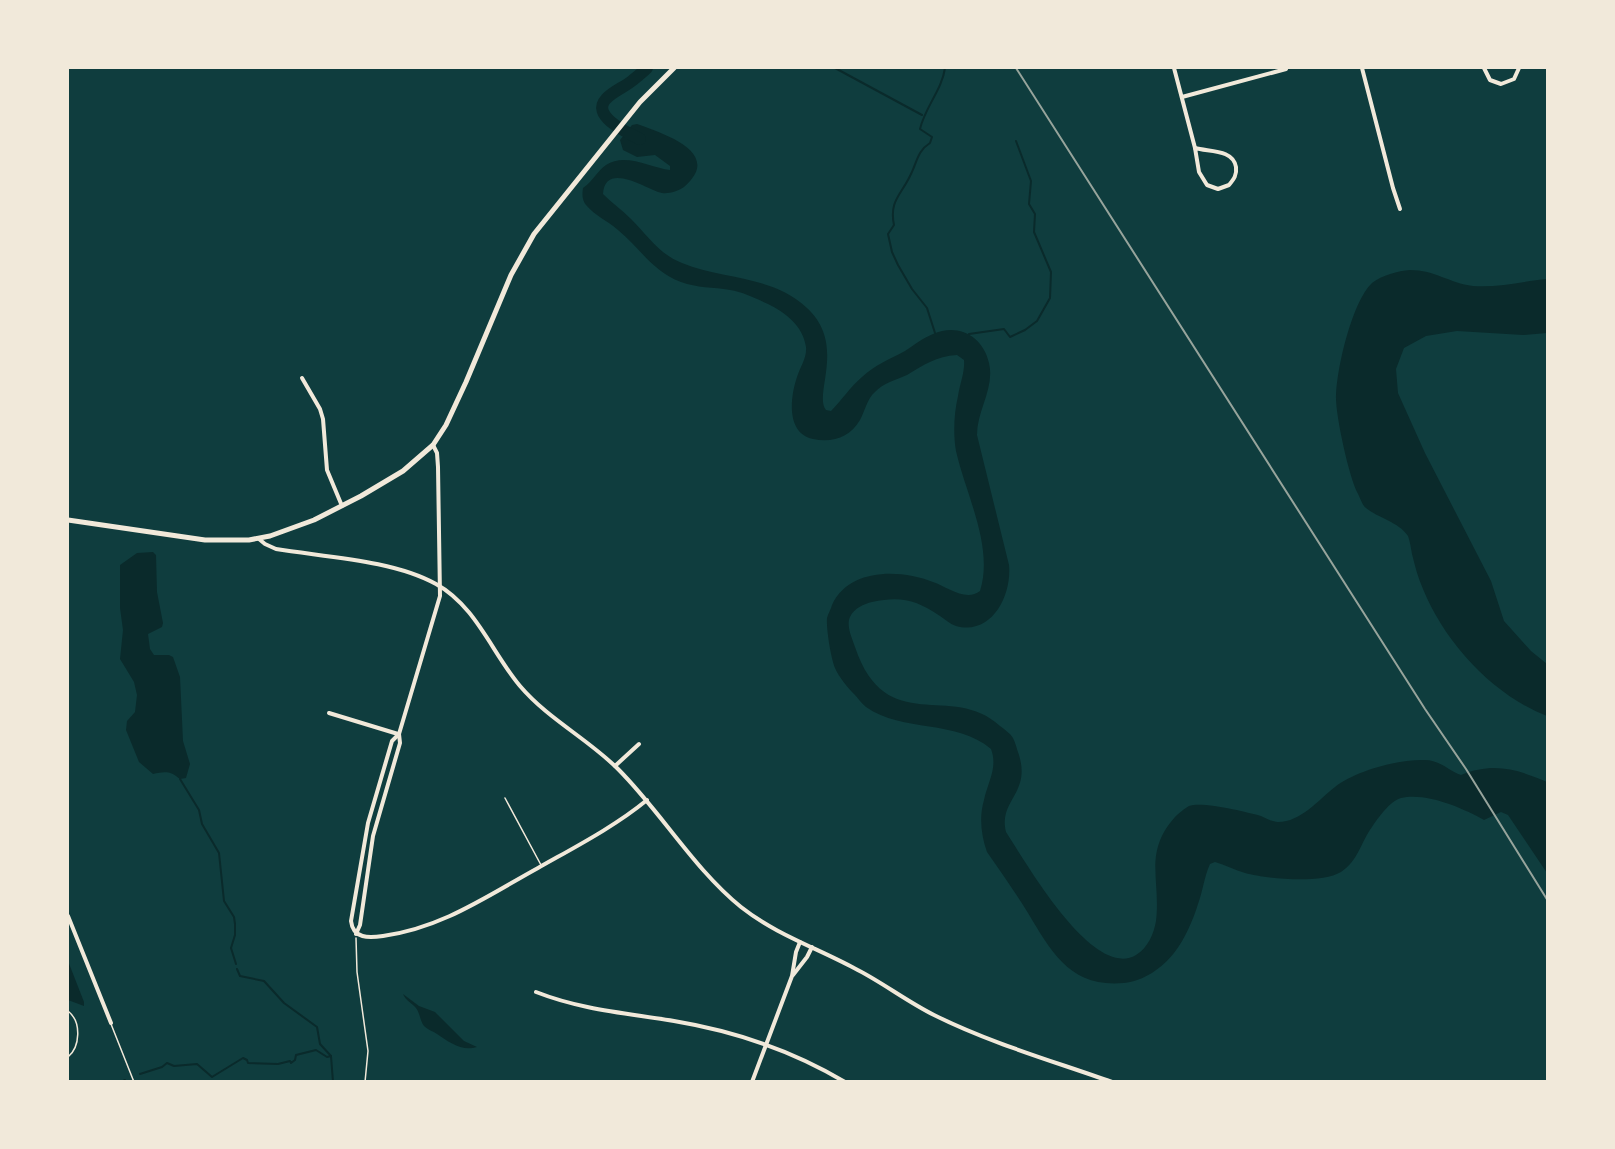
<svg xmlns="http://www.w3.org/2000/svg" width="1615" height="1149" font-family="'PT Serif',serif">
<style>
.water{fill:#0a2a2b}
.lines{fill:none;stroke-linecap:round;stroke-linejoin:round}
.stream{stroke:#0a2a2b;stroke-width:2}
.river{stroke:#0a2a2b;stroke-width:12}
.path{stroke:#f1e9da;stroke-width:1.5}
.service{stroke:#f1e9da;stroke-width:1.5}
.minor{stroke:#f1e9da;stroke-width:4}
.secondary{stroke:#f1e9da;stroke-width:5}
.rail{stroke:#97a49c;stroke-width:2}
</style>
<rect width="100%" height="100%" fill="#0f3d3e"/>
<g class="water">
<path d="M637 124C661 133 725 152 684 187 678 191 669 194 662 193 648 190 605 160 603 194 612 203 622 210 631 219 648 236 659 254 682 263 724 280 772 275 807 308 847 345 813 394 826 410L831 411C842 400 850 387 862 377 875 365 890 359 905 351 914 345 923 338 933 334 958 323 983 336 989 363 995 388 977 410 977 435L1009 565C1012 595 992 636 956 626 950 624 946 620 940 616 916 600 901 596 872 602 864 604 854 608 850 617 846 626 852 638 855 647 886 739 952 681 1000 726 1005 730 1010 733 1013 738 1016 744 1017 750 1019 755 1031 794 998 800 1006 832 1025 861 1093 981 1136 955 1148 948 1154 933 1156 921 1161 880 1143 853 1175 817 1178 814 1185 808 1189 806 1202 801 1247 812 1261 816 1266 818 1272 822 1278 822 1301 822 1318 800 1335 787 1355 771 1399 759 1425 760 1440 760 1449 771 1461 775 1493 762 1517 769 1547 782V873L1508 815 1501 812 1484 820C1463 808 1426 792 1401 798 1390 801 1378 818 1372 827 1361 842 1358 861 1341 872 1321 884 1267 879 1245 873 1235 870 1225 865 1215 862L1210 864C1204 877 1203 891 1198 904 1193 920 1185 939 1174 953 1162 968 1144 981 1124 983 1071 988 1052 953 1028 913 1015 892 1001 872 987 852 981 835 979 817 984 800 988 781 998 768 991 749 956 719 903 733 866 707 862 704 858 698 854 694 847 687 839 677 835 668 831 659 826 628 827 618 828 614 831 609 832 605 849 568 900 569 933 582 947 587 966 602 980 591 994 547 966 495 956 451 953 434 954 413 958 396 960 383 965 372 964 360L957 355C936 356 924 365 907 375 896 380 883 383 875 392 867 399 865 411 860 420 850 437 833 443 813 439 786 433 790 398 797 377 800 367 807 358 806 347 803 326 786 313 768 304 757 299 743 292 730 290 713 287 697 288 681 282 652 271 641 249 618 230 608 221 595 216 586 205 582 200 582 194 583 188 593 181 598 170 606 165 625 152 651 168 670 170V166L655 155 637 157 623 150 620 140 632 125Z"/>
<path d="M1410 270C1435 270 1449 283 1473 286 1497 288 1524 281 1547 279V333L1523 335 1457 331 1426 336 1404 348 1396 369 1398 393 1425 453 1491 581 1504 621 1531 651 1547 664V716C1493 695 1445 643 1423 589 1418 578 1415 566 1412 554 1411 549 1410 541 1408 536 1399 522 1378 518 1366 508 1362 505 1360 497 1357 492 1349 476 1335 414 1336 395 1337 367 1352 302 1372 283 1382 275 1398 271 1410 270Z"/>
<path d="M153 552 156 555 157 592 163 623 162 627 148 634 150 649 154 655H169L173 657 180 677 183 741 190 764 186 778 180 779C171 771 165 771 153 774L139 762 126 730 127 721 135 712 137 695 134 682 120 659 123 630 120 608V565L137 553Z"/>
<path d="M68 961 84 1002V1006L68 1000Z"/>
<path d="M403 994 419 1006 435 1012 464 1041 477 1047C462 1052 449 1042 437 1034 433 1031 428 1030 424 1026 420 1021 420 1013 416 1008 412 1003 406 1001 403 994Z"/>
</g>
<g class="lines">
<g class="stream">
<path d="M835 68 922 115"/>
<path d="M935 333 927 308 912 289 898 265 892 252 888 234 894 225C889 201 901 195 910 176 917 163 917 151 930 143L932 137 920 129C925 107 942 90 945 68"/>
<path d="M969 334 1004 329 1010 337 1025 330 1037 321 1050 298 1051 272 1034 232 1035 214 1029 204 1031 181 1016 141"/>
<path d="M180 779 199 810 202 824 219 853 224 901 234 917 235 924V935L231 948 236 964"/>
<path d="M237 969 240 976 264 981 284 1003 317 1027 320 1044 331 1056 333 1082"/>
<path d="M140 1074 162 1067 167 1063 174 1066 197 1064 212 1077 243 1058 247 1060 248 1063 278 1064 290 1061 291 1063 295 1060 296 1055 316 1050 327 1057 331 1056"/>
<path d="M121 1082 125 1080"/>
</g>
<path class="river" d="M640 139C628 133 590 116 606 99 613 91 625 87 633 80 638 76 643 72 647 68"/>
<g class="path">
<path d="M356 938 357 972 368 1051 365 1082"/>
<path d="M68 1011C82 1022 80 1047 68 1057"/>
</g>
<g class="service">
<path d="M505 798 541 865"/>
<path d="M111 1024 134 1082"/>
</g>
<g class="minor">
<path d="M1174 68 1195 148"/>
<path d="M1362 68 1393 188 1400 209"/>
<path d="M1484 68 1490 80 1501 84 1514 79 1519 68"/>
<path d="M1182 97 1286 69"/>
<path d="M1195 148C1209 152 1233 149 1236 167 1237 175 1234 179 1229 185L1218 189 1207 185 1199 172Z"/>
<path d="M302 378 320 409 323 419 327 470 342 506"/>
<path d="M259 539 265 544 276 549C325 557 393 560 436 584 476 606 492 653 520 686 548 719 588 739 618 769 661 812 694 869 741 907 775 934 817 948 854 968 882 982 906 1001 934 1015 990 1043 1053 1061 1112 1082"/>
<path d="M329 713 398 734"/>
<path d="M399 734 392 741 368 823 351 921C353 939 369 938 383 936 442 928 487 896 538 868 575 847 614 827 647 800"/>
<path d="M615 766 639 744"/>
<path d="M68 916 111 1023"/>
<path d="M356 934 360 925 373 836 400 743 399 734 440 596 438 467 437 453 433 445"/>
<path d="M793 975 807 957 812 947"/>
<path d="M536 992C582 1010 626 1013 674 1021 734 1031 793 1051 845 1082"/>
<path d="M752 1082 792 976 796 952 800 942"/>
</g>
<path class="secondary" d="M68 520 205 540H249L270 536 314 520 361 496 403 471 433 445 446 425 466 382 511 275 534 234 640 102 674 68"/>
<path class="rail" d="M1016 68 1425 709 1466 769 1548 901"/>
</g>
<rect width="1615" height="1149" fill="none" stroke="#f1e9da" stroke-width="138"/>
</svg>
